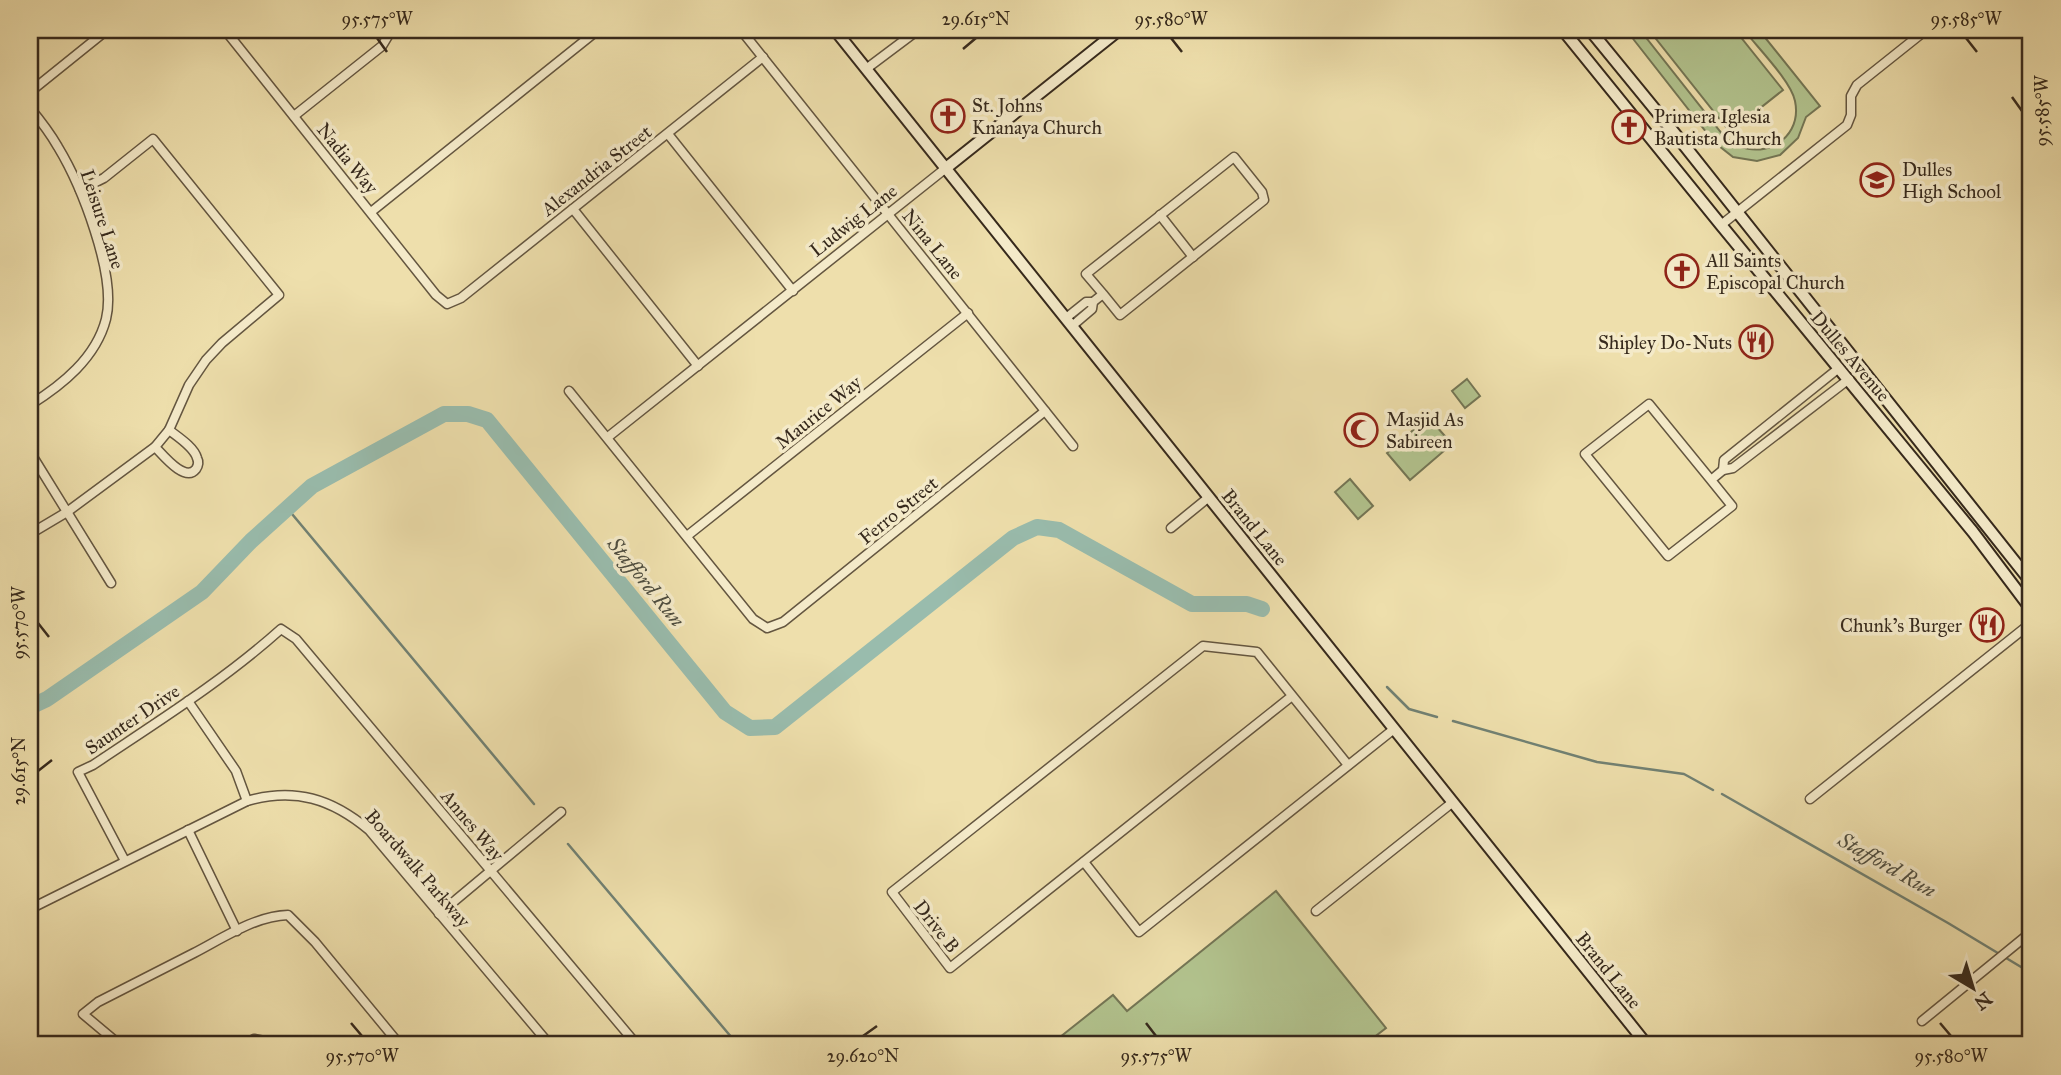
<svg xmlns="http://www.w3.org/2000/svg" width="2061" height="1075" font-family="'IM FELL Great Primer',serif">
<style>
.green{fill:#b2c38e;stroke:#747655;stroke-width:2}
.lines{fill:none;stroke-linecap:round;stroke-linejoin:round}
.stream{stroke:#718173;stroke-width:2.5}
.river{stroke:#99bcad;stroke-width:16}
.street-casing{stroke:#645640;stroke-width:11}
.secondary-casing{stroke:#36291c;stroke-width:14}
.street{stroke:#f4eac9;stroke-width:8}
.secondary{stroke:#f4eac9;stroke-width:10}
.ticks{fill:none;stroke:#36291c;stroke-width:2.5}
.labels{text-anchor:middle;stroke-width:7;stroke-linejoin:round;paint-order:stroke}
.poi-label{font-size:19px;fill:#36291c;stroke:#f4eac9;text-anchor:start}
.street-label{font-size:19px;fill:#36291c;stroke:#f4eac9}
.water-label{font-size:21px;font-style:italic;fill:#4f4e40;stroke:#f4eac9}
.neatline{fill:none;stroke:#36291c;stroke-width:2.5}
.ticks-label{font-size:18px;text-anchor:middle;fill:#36291c}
</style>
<rect width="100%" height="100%" fill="#eedfac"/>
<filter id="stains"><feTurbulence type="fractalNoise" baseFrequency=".00286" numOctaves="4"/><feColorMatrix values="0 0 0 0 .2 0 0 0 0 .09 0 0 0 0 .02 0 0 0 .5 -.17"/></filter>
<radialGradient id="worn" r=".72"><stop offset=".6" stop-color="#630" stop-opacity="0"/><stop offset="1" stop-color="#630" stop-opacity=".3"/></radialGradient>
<g class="green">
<path d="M1627 30H1640L1723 135C1752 166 1804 144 1795 101 1791 81 1757 47 1744 30H1759L1820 106 1806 117 1798 138 1780 155 1757 161 1733 157 1714 142 1634 40Z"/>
<path d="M1649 30H1735L1783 90 1730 132Z"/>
<path d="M1467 379 1480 396 1465 408 1452 391Z"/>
<path d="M1428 417 1452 444 1410 480 1387 453Z"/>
<path d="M1350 479 1373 506 1358 519 1335 492Z"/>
<path d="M1276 891 1386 1028 1364 1045H1050L1113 995 1127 1011Z"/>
</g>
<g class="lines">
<g class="stream">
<path d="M287 508 534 804"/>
<path d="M1387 687 1409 709 1437 717"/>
<path d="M1453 721 1597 762 1684 774 1713 790"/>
<path d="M1722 794 1948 923 2031 973"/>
<path d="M568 844 738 1045"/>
</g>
<path class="river" d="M30 707 47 699 202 592 251 541 312 486 444 414H468L487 420 725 712 750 728 775 727 1013 538 1037 527 1059 530 1192 604H1247L1262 609"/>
<defs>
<g id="street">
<path d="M225 30 436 295 447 304 461 298 763 57"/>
<path d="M741 30 1073 446"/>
<path d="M866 69 918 30"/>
<path d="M30 92 107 30"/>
<path d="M30 108C40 120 50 133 58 147 81 185 117 275 106 319 96 358 62 385 30 405"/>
<path d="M294 116 382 46 388 36 384 30"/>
<path d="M668 134 793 291"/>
<path d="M573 209 698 366"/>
<path d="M371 212 598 30"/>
<path d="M1160 215 1193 257"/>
<path d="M1721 225 1847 125 1851 115V96L1857 85 1926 30"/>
<path d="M1093 302 1103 294 1120 315 1264 200 1262 192 1234 157 1086 274 1103 294"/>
<path d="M1066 318 1086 302H1093L1092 309 1072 326"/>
<path d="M1839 368 1724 460 1723 470 1733 468 1849 379"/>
<path d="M569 391 753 619 767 628 783 622 1045 411"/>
<path d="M608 437 946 168"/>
<path d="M155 447C163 455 185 483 196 469 198 466 199 462 197 458 194 447 178 437 169 430"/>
<path d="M30 452 111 583"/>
<path d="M1711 480 1649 404 1585 454 1668 556 1732 506 1711 480 1723 470"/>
<path d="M1171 528 1209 497"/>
<path d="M30 534 67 512 155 447 169 430 189 385 206 360 222 343 279 295 153 139 104 178 80 190"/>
<path d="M687 536 968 313"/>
<path d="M1292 696 950 968 892 892 1203 646 1257 652 1348 765"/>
<path d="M188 701 236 771 247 801"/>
<path d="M1810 799 2031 623"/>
<path d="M188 830 237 931"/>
<path d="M125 861 78 772 93 765C157 722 223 681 281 629L296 639 637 1045"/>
<path d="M1084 862 1139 932 1394 729"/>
<path d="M1316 911 1453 802"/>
<path d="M30 912 34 907 247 801C295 787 332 799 369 830L550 1045"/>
<path d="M439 914 561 812"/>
<path d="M1922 1021 2031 932"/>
<path d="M120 1045 83 1014 98 1002C130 986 162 969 194 953 223 938 255 916 288 915L315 942 400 1045"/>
<path d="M246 1045 254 1039 264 1041 266 1045"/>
</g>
<g id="secondary">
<path d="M835 30 1647 1045"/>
<path d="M1563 30 1721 225 1973 532 2031 609"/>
<path d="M1590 30 1680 140 2031 582"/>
<path d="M946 168 1119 30"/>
</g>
</defs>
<use href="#street" class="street-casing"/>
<use href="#secondary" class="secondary-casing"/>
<use href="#street" class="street"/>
<use href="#secondary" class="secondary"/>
</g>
<path class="ticks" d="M377 38 387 52M1171 38 1182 52M1966 38 1977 52M963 49 976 38M2012 97 2022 111M38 623 49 637M38 771 52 760M351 1023 362 1036M1146 1023 1156 1036M1940 1023 1951 1036M863 1036 877 1026"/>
<defs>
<symbol id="church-ring" viewBox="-11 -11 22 22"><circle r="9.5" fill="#f4eac9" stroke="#8f2418" stroke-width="1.5"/><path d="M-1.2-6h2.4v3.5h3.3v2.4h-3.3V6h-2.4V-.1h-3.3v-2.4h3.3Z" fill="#8f2418"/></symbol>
<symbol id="school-ring" viewBox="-11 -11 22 22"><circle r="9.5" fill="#f4eac9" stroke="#8f2418" stroke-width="1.5"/><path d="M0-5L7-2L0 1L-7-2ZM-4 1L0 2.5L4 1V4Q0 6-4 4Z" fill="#8f2418"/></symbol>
<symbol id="restaurant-ring" viewBox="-11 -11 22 22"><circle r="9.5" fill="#f4eac9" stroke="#8f2418" stroke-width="1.5"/><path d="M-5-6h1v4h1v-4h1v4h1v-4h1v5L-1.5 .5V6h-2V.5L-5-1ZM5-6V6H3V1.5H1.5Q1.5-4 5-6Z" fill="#8f2418"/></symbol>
<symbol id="mosque-ring" viewBox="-11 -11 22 22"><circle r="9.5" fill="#f4eac9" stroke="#8f2418" stroke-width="1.5"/><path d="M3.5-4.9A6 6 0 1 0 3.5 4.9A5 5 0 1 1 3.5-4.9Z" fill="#8f2418"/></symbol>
</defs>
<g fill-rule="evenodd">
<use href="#church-ring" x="929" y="97" width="38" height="38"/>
<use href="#church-ring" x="1610" y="108" width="38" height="38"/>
<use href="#school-ring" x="1858" y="161" width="38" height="38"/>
<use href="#church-ring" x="1663" y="252" width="38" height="38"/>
<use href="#restaurant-ring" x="1737" y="323" width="38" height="38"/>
<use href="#mosque-ring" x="1342" y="411" width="38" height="38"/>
<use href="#restaurant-ring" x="1968" y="606" width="38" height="38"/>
</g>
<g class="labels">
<g class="poi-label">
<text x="972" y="112">St. Johns<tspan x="972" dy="22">Knanaya Church</tspan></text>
<text x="1654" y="123">Primera Iglesia<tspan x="1654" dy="22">Bautista Church</tspan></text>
<text x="1902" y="176">Dulles<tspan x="1902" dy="22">High School</tspan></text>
<text x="1706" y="267">All Saints<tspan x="1706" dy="22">Episcopal Church</tspan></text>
<text x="1732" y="349" text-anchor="end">Shipley Do-Nuts</text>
<text x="1386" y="426">Masjid As<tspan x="1386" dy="22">Sabireen</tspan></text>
<text x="1962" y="632" text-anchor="end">Chunk's Burger</text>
</g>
<g class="street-label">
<text transform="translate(348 158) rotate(51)" y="7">Nadia Way</text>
<text transform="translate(596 170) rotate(-38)" y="7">Alexandria Street</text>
<text transform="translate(103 219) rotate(72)" y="7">Leisure Lane</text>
<text transform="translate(853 220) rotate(-38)" y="7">Ludwig Lane</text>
<text transform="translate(933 244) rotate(51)" y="7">Nina Lane</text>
<text transform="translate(1851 356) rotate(50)" y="7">Dulles Avenue</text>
<text transform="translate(818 412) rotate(-39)" y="7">Maurice Way</text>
<text transform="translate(898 510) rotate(-39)" y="7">Ferro Street</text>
<text transform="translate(1255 527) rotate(51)" y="7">Brand Lane</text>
<text transform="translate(132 719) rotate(-34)" y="7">Saunter Drive</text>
<text transform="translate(473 825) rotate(50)" y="7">Annes Way</text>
<text transform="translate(418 868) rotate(49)" y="7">Boardwalk Parkway</text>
<text transform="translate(937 926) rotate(52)" y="7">Drive B</text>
<text transform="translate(1609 970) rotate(51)" y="7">Brand Lane</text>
</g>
<g class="water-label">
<text transform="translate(646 582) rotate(51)" y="7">Stafford Run</text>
<text transform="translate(1887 865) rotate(30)" y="7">Stafford Run</text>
</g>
</g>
<rect width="2061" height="1075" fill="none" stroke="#eedfac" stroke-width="77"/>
<g transform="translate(1973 988) rotate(142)" stroke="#f4eac9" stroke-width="5" paint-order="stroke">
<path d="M0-5L12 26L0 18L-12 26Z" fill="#36291c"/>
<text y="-10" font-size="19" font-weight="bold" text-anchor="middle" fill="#36291c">N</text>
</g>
<rect x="38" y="38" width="1984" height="998" class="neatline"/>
<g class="ticks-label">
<text x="377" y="25">95.575°W</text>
<text x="976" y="25">29.615°N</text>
<text x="1171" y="25">95.580°W</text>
<text x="1966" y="25">95.585°W</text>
<text transform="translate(2042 111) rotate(-90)" y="6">95.585°W</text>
<text transform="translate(19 623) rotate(-90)" y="6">95.570°W</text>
<text transform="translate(19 771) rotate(-90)" y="6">29.615°N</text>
<text x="362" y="1062">95.570°W</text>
<text x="863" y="1062">29.620°N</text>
<text x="1156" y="1062">95.575°W</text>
<text x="1951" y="1062">95.580°W</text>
</g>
<rect width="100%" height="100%" filter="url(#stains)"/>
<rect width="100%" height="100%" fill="url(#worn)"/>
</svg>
